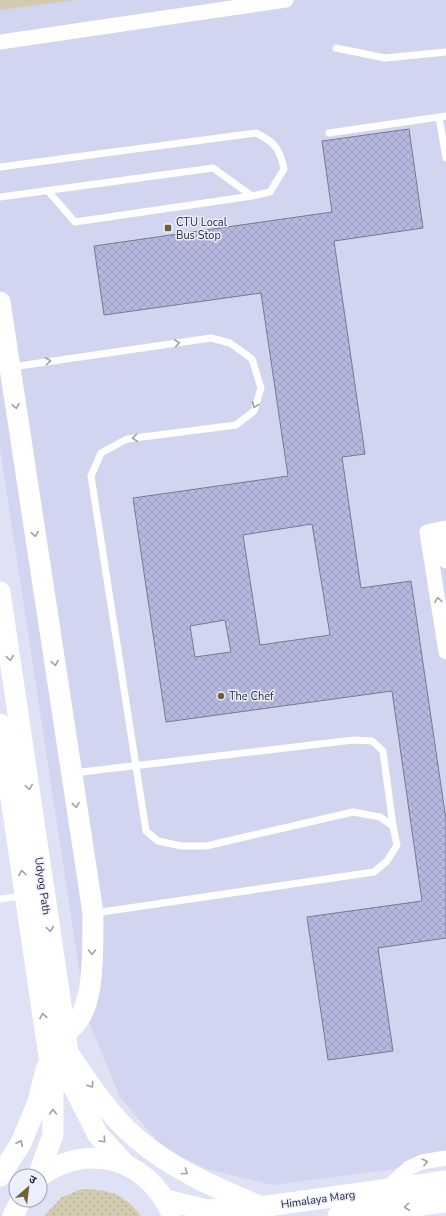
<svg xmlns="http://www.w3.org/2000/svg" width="446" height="1216" font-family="'Nunito Sans','Noto Sans Devanagari',sans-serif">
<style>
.built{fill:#d2d5f0}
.park{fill:#d2cbb0}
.garden{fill:url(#garden-dots)}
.building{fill:url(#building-cross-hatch);stroke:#787a8b;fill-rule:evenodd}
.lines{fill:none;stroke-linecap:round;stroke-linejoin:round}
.lane{stroke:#fff;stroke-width:7}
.street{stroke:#fff;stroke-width:15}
.secondary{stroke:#fff;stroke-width:21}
.oneway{stroke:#9fa0a3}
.poi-dot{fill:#706330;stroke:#edefff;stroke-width:1.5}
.labels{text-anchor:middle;stroke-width:3;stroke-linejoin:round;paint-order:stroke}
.poi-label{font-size:11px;fill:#2a2b32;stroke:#edefff;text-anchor:start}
.street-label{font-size:11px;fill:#2a2b32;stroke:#edefff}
</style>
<defs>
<pattern id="garden-dots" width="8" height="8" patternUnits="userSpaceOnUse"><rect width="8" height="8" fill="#d2cbb0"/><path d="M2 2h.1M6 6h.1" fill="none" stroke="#b4ae98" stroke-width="1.8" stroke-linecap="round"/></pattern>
<pattern id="building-cross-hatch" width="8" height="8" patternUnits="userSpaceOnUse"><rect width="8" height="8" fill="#b4b8df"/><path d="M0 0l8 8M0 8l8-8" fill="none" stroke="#9b9ec0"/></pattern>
</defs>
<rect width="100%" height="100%" fill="#dfe1f5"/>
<path class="built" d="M0 0H446V1162L273 1185 207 1169 164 1149 120 1097 86 1015 0 448Z"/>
<path class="park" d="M0 0H76L0 10Z"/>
<path class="garden" d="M82 1189C110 1190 123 1193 141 1216H44L62 1197Z"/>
<path class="building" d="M409 129 423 228 334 241 365 454 342 457 361 588 411 581 446 820V938L378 948 393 1051 328 1060 307 917 422 901 392 691 166 722 133 498 288 476 261 293 104 315 94 246 332 212 322 141ZM312 524 330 635 260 645 243 535ZM225 620 231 652 195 657 190 626Z"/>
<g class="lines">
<g class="lane">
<path d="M336 48 385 58 446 52"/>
<path d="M439 117 446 158"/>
<path d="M329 133 446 116"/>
<path d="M0 167 256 133C275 142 280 149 284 169L270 192 252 196 213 168 0 197"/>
<path d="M48 191 75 222 252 196"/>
<path d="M12 367 211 338 230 343 252 359 261 388 254 411 236 425 127 439 101 453 91 476 146 831 158 841 181 846H206L353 812 380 817 393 826 397 845 387 861 374 872 95 913"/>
<path d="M73 773 353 740 372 741 383 751 393 826"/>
<path d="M0 899 23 896"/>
</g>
<g class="street">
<path d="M0 42 286 0"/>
<path d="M446 528 427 532 446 652"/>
<path d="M441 529 446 561"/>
<path d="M385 1190 409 1168 422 1162 446 1158"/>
</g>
<g class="secondary">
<path d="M0 302 93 913C92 945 98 1016 65 1032"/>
<path d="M0 592 73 1086 98 1135 125 1164"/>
<path d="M0 724 53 1084V1135L38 1176"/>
<path d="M71 1057C90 1085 110 1116 136 1138 172 1169 214 1187 257 1205"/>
<path d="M0 1176 21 1143 38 1102 46 1069"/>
<path d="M40 1176C89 1142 146 1158 171 1212"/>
<path d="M166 1200 207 1210 261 1207 446 1181"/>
<path d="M13 1216 21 1200"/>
<path d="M338 1216 446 1202"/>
</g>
</g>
<defs><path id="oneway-chevron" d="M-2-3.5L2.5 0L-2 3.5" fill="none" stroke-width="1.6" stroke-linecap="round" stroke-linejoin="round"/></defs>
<g class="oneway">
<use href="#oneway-chevron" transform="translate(177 343) rotate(-8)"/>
<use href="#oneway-chevron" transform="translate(48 361) rotate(-8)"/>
<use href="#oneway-chevron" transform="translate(255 405) rotate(113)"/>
<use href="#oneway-chevron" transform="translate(16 406) rotate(81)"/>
<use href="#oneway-chevron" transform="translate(135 438) rotate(172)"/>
<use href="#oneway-chevron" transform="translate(35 534) rotate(81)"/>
<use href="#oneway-chevron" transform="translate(438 600) rotate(-99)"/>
<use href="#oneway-chevron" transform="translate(10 658) rotate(82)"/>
<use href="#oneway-chevron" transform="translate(55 663) rotate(81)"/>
<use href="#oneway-chevron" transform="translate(29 787) rotate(82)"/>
<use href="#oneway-chevron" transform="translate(76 805) rotate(81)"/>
<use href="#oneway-chevron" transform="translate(22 873) rotate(-98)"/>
<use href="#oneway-chevron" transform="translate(50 929) rotate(82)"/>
<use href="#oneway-chevron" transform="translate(92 952) rotate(91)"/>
<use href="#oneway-chevron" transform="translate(43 1016) rotate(-99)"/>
<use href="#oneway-chevron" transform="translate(91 1085) rotate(55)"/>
<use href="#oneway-chevron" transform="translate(53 1112) rotate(-90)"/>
<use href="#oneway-chevron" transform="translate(103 1140) rotate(47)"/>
<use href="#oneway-chevron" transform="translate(20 1143) rotate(-63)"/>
<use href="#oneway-chevron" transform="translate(425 1162) rotate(-14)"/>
<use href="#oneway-chevron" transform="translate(185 1172) rotate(35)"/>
<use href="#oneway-chevron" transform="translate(407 1207) rotate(173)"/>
</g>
<g class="poi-dot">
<rect x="164" y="224" width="8" height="8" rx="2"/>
<circle cx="221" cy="696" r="4"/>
</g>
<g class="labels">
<g class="poi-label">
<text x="176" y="226">CTU Local<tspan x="176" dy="13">Bus Stop</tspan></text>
<text x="229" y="700">The Chef</text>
</g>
<g class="street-label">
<text transform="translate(43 886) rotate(82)" y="4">Udyog Path</text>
<text transform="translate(318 1199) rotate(-8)" y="4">Himalaya Marg</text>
</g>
</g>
<g transform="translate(28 1188) rotate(28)"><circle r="19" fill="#edefff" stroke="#9fa1ad"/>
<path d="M0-3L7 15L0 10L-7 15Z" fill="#706330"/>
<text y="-6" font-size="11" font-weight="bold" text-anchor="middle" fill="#2a2b32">उ</text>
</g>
</svg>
